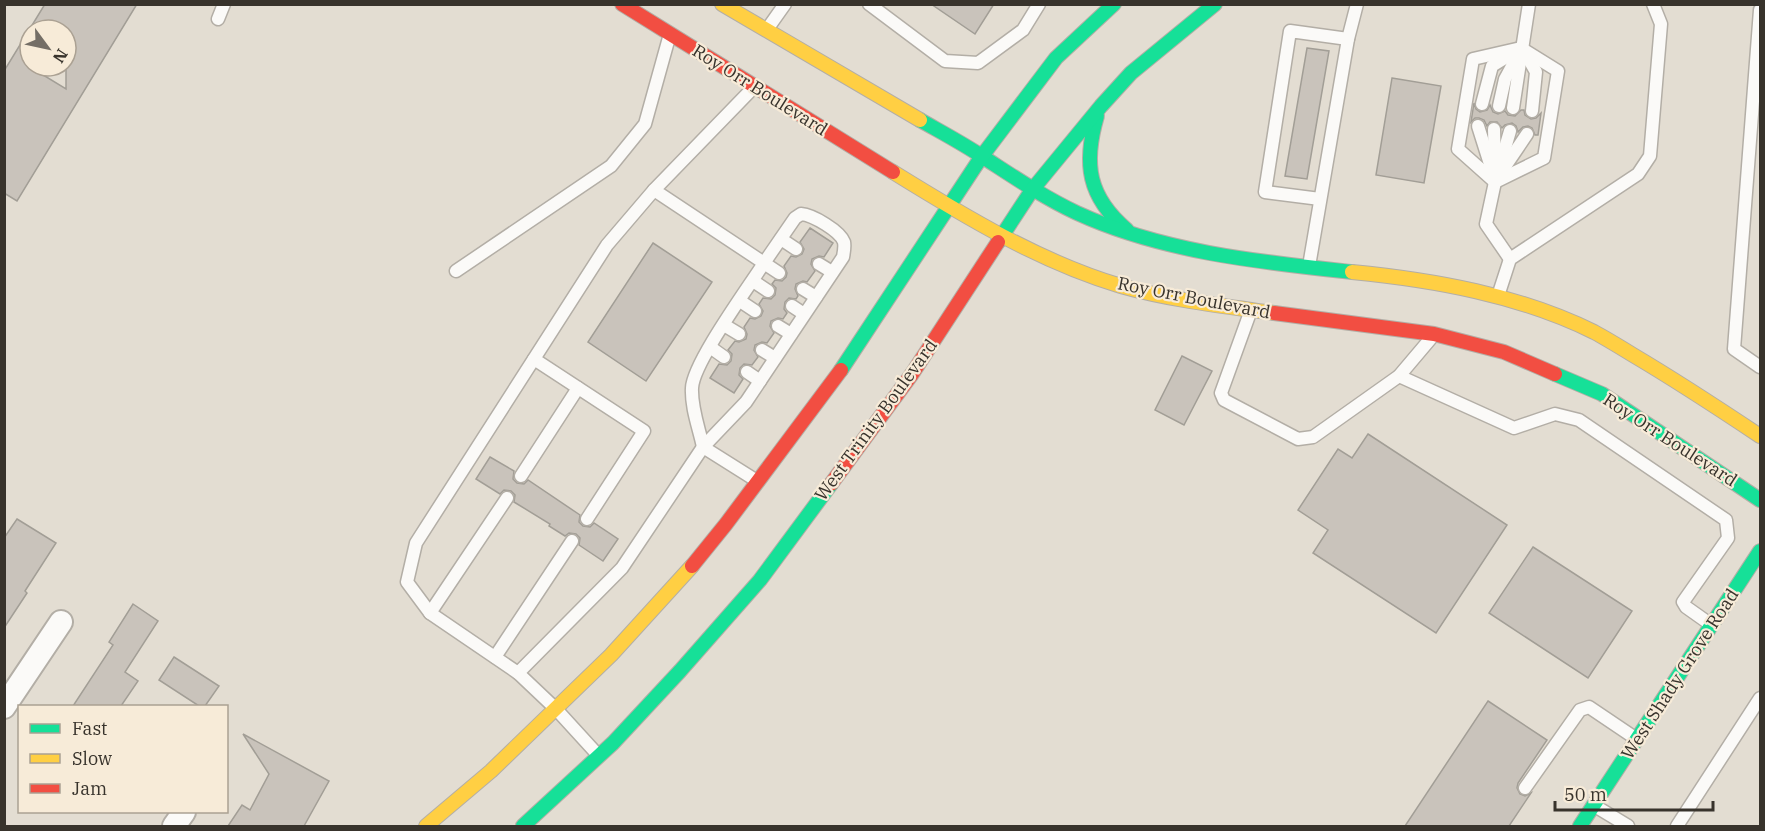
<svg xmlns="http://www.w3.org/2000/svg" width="1765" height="831" font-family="'IBM Plex Serif',serif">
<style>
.building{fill:#c9c3bb;stroke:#a29e96;stroke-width:1.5;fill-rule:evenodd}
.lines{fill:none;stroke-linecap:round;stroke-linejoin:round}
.lane-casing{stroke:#b3aea6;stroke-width:15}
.street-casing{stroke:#b3aea6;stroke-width:26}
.fast-casing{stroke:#b3aea6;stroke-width:16}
.slow-casing{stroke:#b3aea6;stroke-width:16}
.jam-casing{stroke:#b3aea6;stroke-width:16}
.lane{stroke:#fbfaf8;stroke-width:12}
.street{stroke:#fbfaf8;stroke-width:22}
.fast{stroke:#16e098;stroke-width:14}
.slow{stroke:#ffcf43;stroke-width:14}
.jam{stroke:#f24e42;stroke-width:14}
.labels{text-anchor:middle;stroke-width:4.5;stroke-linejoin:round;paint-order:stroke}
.street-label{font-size:18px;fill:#38332c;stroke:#f7ebd8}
</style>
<rect width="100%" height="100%" fill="#e3ddd2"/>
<g class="building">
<path d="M45 4H137L17 201 4 193V71ZM30 30H66V89L30 67Z"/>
<path d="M931 4H994L975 34Z"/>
<path d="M1307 48 1329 51 1307 179 1285 176Z"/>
<path d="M1392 78 1441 86 1424 183 1376 175Z"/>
<path d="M1474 103 1476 109 1480 112 1487 110 1490 105 1493 112 1498 114 1505 111 1508 115 1515 116 1521 110H1524L1525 115 1531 119 1536 118 1541 113 1538 135H1535L1532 128 1528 126 1523 127 1518 132 1516 126 1512 123 1505 125 1502 128 1497 122H1490L1487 126 1484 120 1479 118H1475L1471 122Z"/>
<path d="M810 228 833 243 824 257 819 256 812 259 811 264 815 271 807 282 803 281 796 284 795 289 798 296 796 299 789 298 785 302 784 309 787 313 783 319 778 318 771 321 770 326 774 333 767 343 762 342 755 345 754 350 758 357 752 365 744 364 740 368 739 375 743 379 734 393 710 378 719 364 727 365 731 361 732 354 728 350 735 341 739 342 746 339 747 334 744 327 750 318 755 319 761 316 763 311 759 304 763 298 771 299 775 295 776 288 772 284 775 280 782 281 786 277 787 273 784 266 791 256 796 257 802 254 804 249 800 242Z"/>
<path d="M653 243 712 282 646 381 588 342Z"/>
<path d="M1182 356 1212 371 1184 425 1155 410Z"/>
<path d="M1368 434 1507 525 1436 633 1313 553 1328 530 1298 510 1338 449 1352 458Z"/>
<path d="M490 457 514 471 513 479 517 483 524 484 528 480 580 515 579 522 583 526 590 527 594 523 618 539 603 561 579 545 580 538 576 534 569 533 565 536 549 526 550 524 514 502 515 495 511 491 504 490 500 494 476 479Z"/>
<path d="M17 519 56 543 25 591 27 593 4 628V538Z"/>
<path d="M1533 547 1632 611 1588 678 1489 613Z"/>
<path d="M133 604 158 621 125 672 138 681 121 706H73L113 645 109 642Z"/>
<path d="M174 657 219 686 205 706H199L159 680Z"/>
<path d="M1488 701 1547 740 1518 783 1517 788 1520 794 1525 796 1531 793 1509 826H1405Z"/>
<path d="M243 734 329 781 304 826H228L242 805 250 810 269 774Z"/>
</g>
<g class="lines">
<defs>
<g id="lane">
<path d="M869 4 945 61 978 63 1023 30 1039 4"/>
<path d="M1760 10 1734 349 1760 367"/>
<path d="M218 19 224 4"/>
<path d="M768 28 785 4"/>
<path d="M1521 48 1558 71 1544 158 1495 182 1458 149 1473 59Z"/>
<path d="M1524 51 1536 72 1532 111"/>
<path d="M1482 104 1492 66 1513 53"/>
<path d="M1499 106 1505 79 1517 57"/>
<path d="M1513 108 1529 4"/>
<path d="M1478 126 1495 180"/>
<path d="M1494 129 1495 168"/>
<path d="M1510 131 1495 182 1486 224 1510 259"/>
<path d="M1502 171 1527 134"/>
<path d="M1320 199 1265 192 1290 31 1348 39"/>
<path d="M781 239 796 249"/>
<path d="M819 264 832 272"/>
<path d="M1309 266 1348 39 1357 4"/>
<path d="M456 271 611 166 645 124 670 34"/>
<path d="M753 281 768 291"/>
<path d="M803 289 816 297"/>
<path d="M1498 296 1510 259 1638 174 1650 156 1661 24 1653 4"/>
<path d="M740 301 755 311"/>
<path d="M792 306 804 314"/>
<path d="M1251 310 1221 393 1224 400 1298 439 1313 437 1399 376 1432 337"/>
<path d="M724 325 739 334"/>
<path d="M778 326 791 334"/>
<path d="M710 347 724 357"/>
<path d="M762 350 775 358"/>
<path d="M534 359 644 431 587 519"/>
<path d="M747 372 760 381"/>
<path d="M1399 376 1514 428 1555 414 1579 420 1726 520 1728 538 1683 602 1686 607 1710 624"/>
<path d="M703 447C699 428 691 408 692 388 693 363 748 288 764 263L654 190 754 87"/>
<path d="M703 447 746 402 843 257C844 252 845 247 844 242 840 231 813 215 801 214L795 218 764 263 779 273"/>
<path d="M521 476 578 388"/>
<path d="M430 613 507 498"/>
<path d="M495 657 572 541"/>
<path d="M518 673 430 613 407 582 416 543 607 245 654 190"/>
<path d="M598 755 556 709 518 673 622 568 703 447 757 481"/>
<path d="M1525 788 1580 710 1589 707 1635 738"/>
<path d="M1595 806 1628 826"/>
<path d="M1677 826 1760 698"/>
</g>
<g id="street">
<path d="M4 707 61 622"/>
<path d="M174 826 184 812"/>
</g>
<g id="fast">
<path d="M1097 116C1083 164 1088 197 1127 230"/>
<path d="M920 120C941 132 962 143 983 157 1014 177 1043 197 1077 213 1162 252 1259 262 1352 272"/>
<path d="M998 242 1032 190 1101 106 1131 73 1215 4"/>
<path d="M841 370 982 156 1056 58 1114 4"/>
<path d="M1555 374 1602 394 1760 500"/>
<path d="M523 826 613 743 680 671 760 580 831 484"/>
<path d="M1580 826 1760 551"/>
</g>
<g id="slow">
<path d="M722 4 920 120"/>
<path d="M893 172C964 216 1040 262 1121 286 1170 300 1223 306 1274 313"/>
<path d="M1352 272C1434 280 1519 295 1594 332 1607 339 1620 347 1633 355 1677 381 1718 408 1760 436"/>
<path d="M426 826 491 771 611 655 692 566"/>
</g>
<g id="jam">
<path d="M622 4 893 172"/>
<path d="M1274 313 1434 334 1504 352 1555 374"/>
<path d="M831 484 912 374 998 242"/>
<path d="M692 566 726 524 841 370"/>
</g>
</defs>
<use href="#lane" class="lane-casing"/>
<use href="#street" class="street-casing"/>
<use href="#fast" class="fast-casing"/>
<use href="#slow" class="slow-casing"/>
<use href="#jam" class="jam-casing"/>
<use href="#lane" class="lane"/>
<use href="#street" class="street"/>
<use href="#fast" class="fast"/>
<use href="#slow" class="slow"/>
<use href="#jam" class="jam"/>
</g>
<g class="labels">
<g class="street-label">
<text transform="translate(760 90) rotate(32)" y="6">Roy Orr Boulevard</text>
<text transform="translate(1194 298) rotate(11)" y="6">Roy Orr Boulevard</text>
<text transform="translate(876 420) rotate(-54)" y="6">West Trinity Boulevard</text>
<text transform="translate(1670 440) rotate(33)" y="6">Roy Orr Boulevard</text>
<text transform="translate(1680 674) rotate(-57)" y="6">West Shady Grove Road</text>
</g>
</g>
<rect width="1765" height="831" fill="none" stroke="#38332c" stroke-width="12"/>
<rect x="18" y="705" width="210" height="108" fill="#f7ebd8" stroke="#aba193" stroke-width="1.5"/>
<rect x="30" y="724" width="30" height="9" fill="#16e098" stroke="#aba193" stroke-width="1.5"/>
<text x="72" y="735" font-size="18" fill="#38332c">Fast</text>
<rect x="30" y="754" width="30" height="9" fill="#ffcf43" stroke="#aba193" stroke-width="1.5"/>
<text x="72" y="765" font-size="18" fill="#38332c">Slow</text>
<rect x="30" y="784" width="30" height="9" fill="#f24e42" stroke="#aba193" stroke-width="1.5"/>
<text x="72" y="795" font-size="18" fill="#38332c">Jam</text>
<g transform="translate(48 48) rotate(123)"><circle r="28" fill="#f7ebd8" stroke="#aba193" stroke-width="1.5"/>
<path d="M0-4.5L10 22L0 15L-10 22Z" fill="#746e66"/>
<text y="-9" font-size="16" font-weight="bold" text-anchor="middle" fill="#38332c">N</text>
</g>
<path d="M1555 801v9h158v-9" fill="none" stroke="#38332c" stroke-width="3"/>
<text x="1564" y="801" font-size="18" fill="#38332c" stroke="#f7ebd8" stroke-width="4.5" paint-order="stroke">50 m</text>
</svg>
